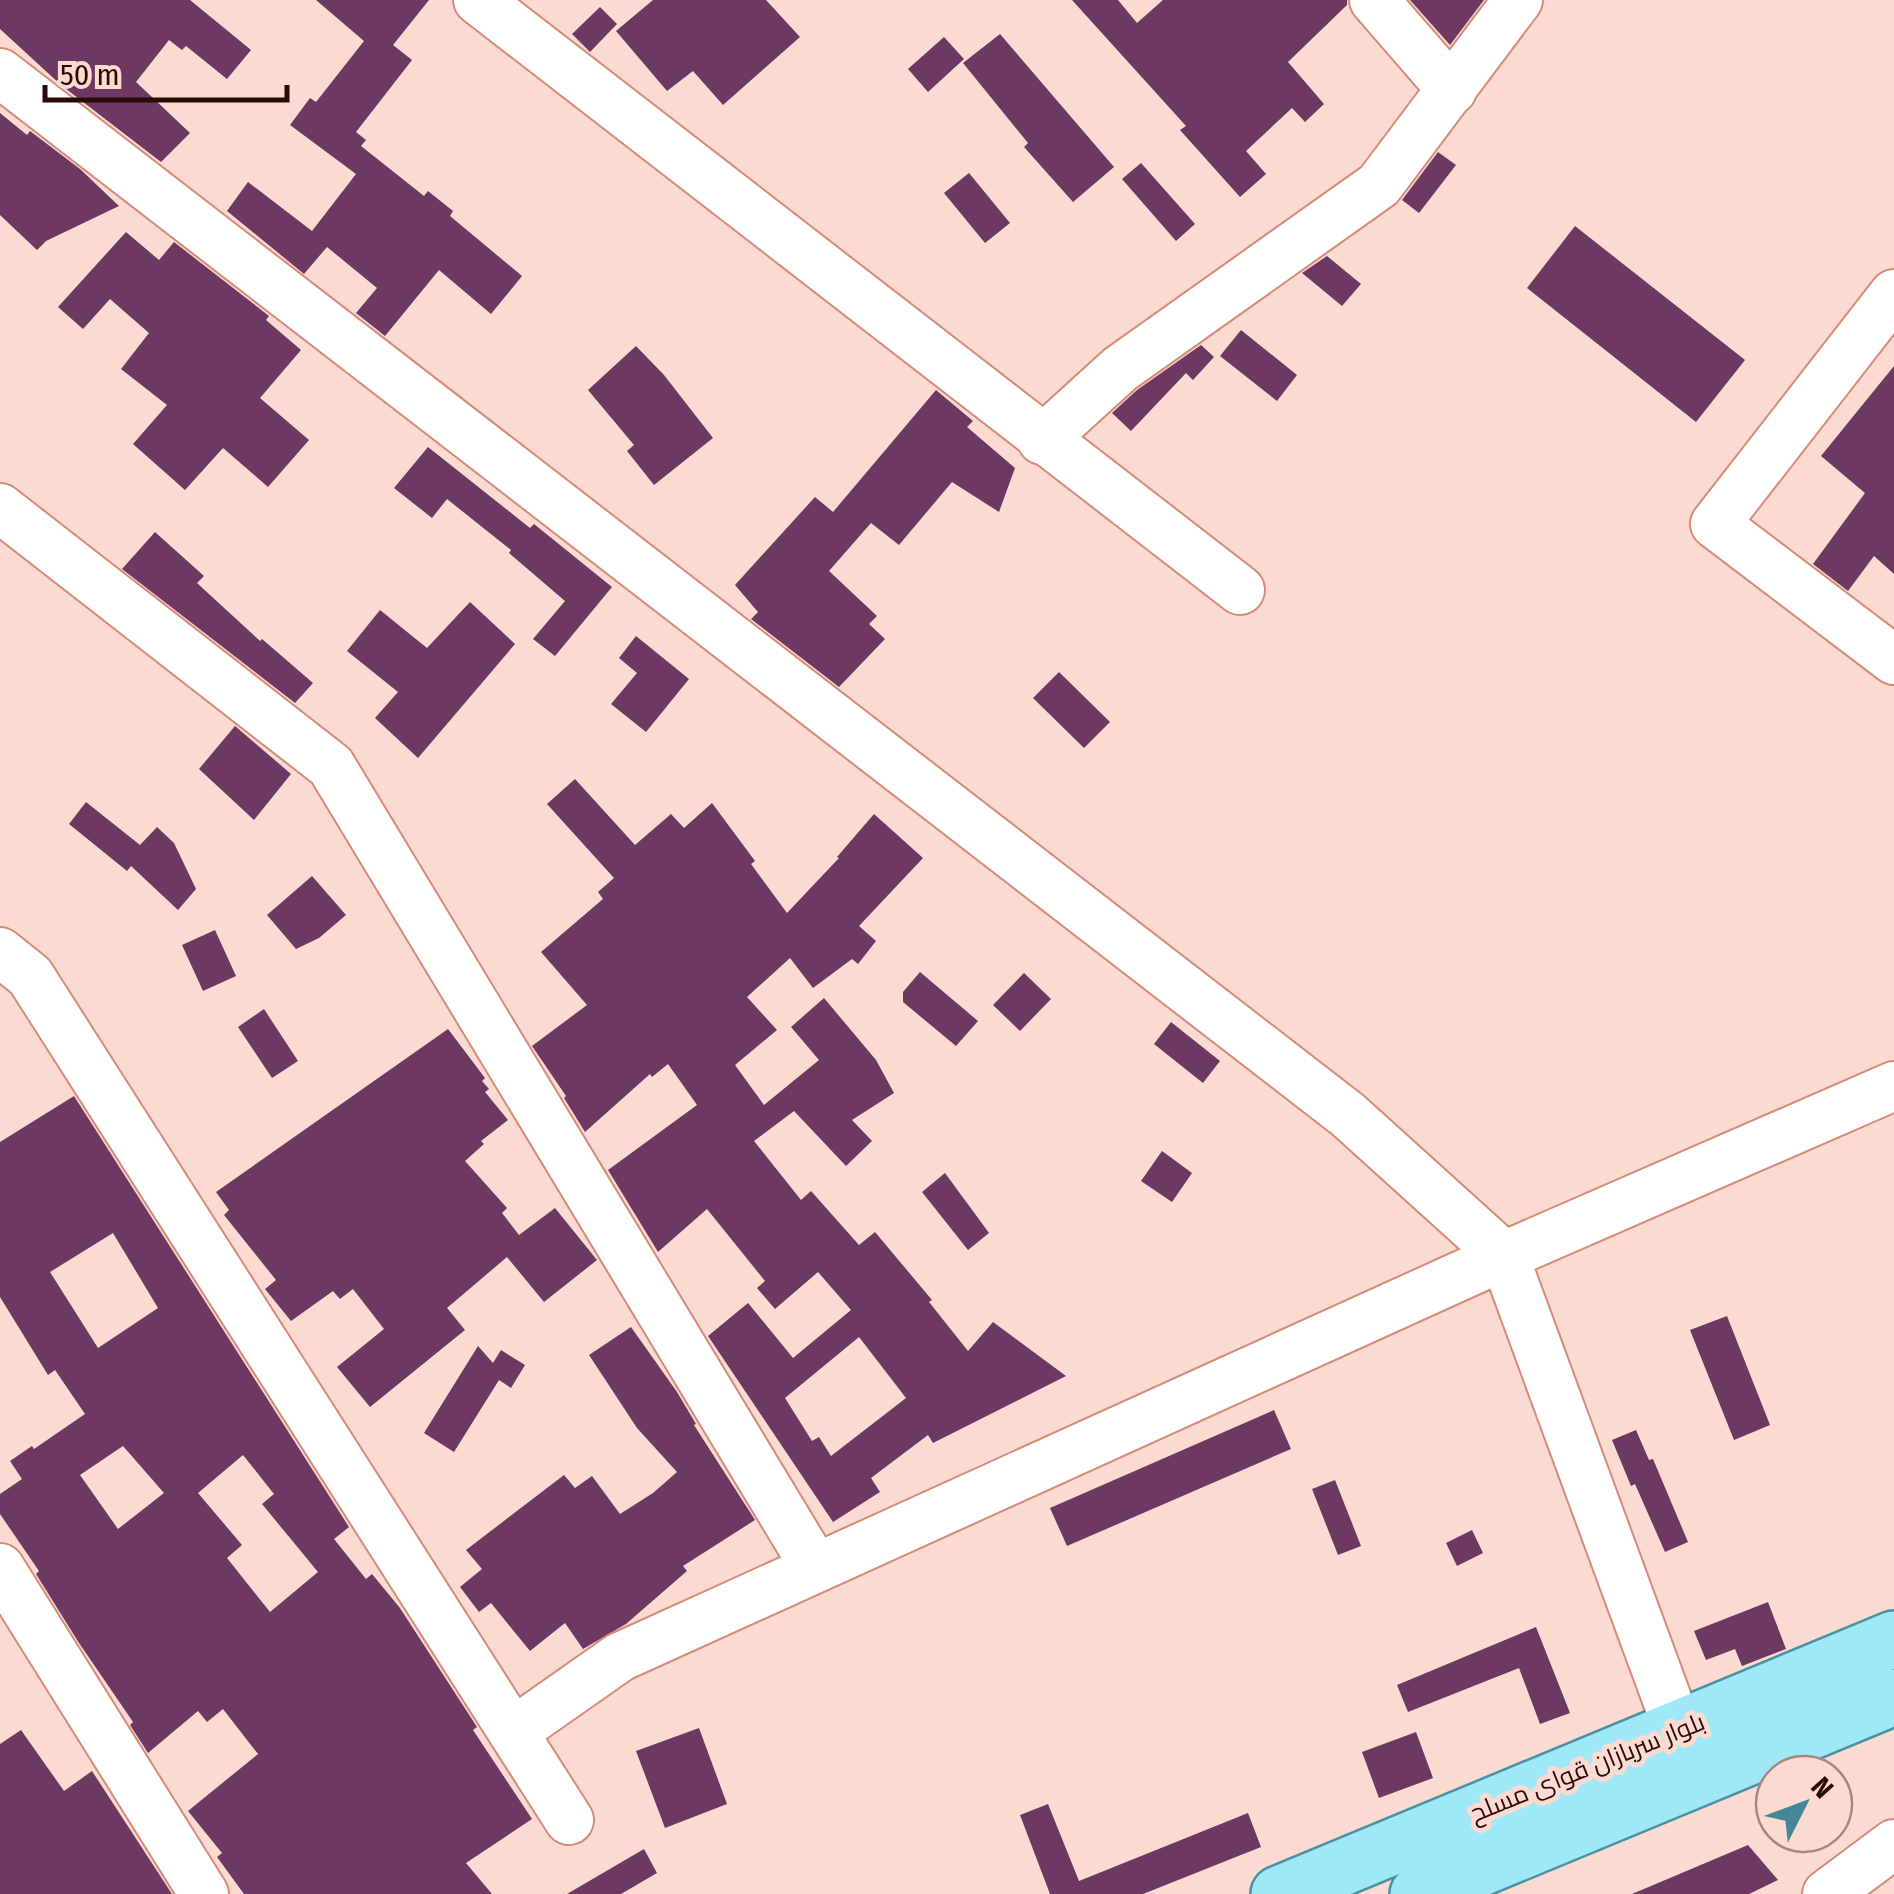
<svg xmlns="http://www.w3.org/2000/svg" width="1894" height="1894" font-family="'Fira Sans Condensed',Cairo,sans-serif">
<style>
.building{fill:#6d3862;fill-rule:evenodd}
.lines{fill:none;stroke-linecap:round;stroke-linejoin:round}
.minor-casing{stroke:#d58b78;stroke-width:52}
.major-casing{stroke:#4a91a1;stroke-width:60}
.minor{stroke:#fff;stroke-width:48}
.major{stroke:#9ee8f8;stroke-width:55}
.labels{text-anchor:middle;stroke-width:10;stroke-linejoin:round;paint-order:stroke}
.street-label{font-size:25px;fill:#280d06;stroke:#fbdad2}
</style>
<rect width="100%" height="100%" fill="#fbdad2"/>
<g class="building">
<path d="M0 0H190L251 50 227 79 186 46 182 50 169 40 136 82 190 133 161 162 61 85 0 29Z"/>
<path d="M316 0H429L393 45 412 60 356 132 366 140 361 146 424 196 428 191 453 211 450 216 522 276 491 314 439 270 385 336 356 313 377 288 327 247 304 274 227 211 248 182 312 231 356 174 290 125 310 98 316 102 364 41Z"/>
<path d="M653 0H766L800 37 723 105 693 71 667 91 616 31Z"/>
<path d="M1072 0H1118L1137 23 1163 0H1347V5L1288 62 1324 104 1305 122 1292 108 1246 151 1266 174 1240 197 1180 130 1186 126Z"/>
<path d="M1410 0H1484L1450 45Z"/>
<path d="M600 7 617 24 590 52 572 34Z"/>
<path d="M1000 34 1114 167 1073 202 1024 147 1028 143 963 63Z"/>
<path d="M944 37 964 59 928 92 908 69Z"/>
<path d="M0 113 27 135 30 131 80 169 119 206 46 241 37 250 0 215Z"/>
<path d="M1438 152 1456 165 1419 213 1402 200Z"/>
<path d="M1141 163 1195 224 1176 241 1122 179Z"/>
<path d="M969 173 1010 223 985 243 944 193Z"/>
<path d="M1575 226 1745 360 1696 422 1527 288Z"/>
<path d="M126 232 159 260 174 242 269 316 266 320 301 350 260 398 309 440 268 487 223 448 185 490 133 444 167 405 121 369 149 333 110 299 83 329 58 307Z"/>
<path d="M1327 256 1361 284 1342 306 1302 273Z"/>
<path d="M1241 330 1297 375 1277 401 1220 356Z"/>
<path d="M1201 345 1214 357 1193 380 1186 373 1131 431 1112 413 1137 390Z"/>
<path d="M636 346 664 375 713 438 654 485 627 451 634 445 588 390Z"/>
<path d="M1894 366V574L1874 556 1848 591 1813 564 1865 493 1821 456Z"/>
<path d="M936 390 973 421 967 427 1015 468 999 512 952 482 899 545 871 523 829 571 877 616 869 624 885 639 839 687 751 619 758 612 735 585 815 497 833 512Z"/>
<path d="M428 447 530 528 534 524 612 587 555 656 533 639 565 601 509 553 511 550 447 499 432 518 394 488Z"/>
<path d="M155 532 204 576 197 583 260 641 262 639 313 683 295 703 122 569Z"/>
<path d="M470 602 515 644 418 758 375 718 398 692 347 651 380 610 427 648Z"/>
<path d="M636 636 689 679 646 732 611 704 637 673 619 658Z"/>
<path d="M1059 672 1110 722 1084 748 1033 698Z"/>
<path d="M235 726 291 774 254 820 199 769Z"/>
<path d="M575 779 635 845 671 814 684 828 712 803 755 861 751 864 787 913 839 858 837 857 874 814 923 858 859 926 876 941 858 964 852 959 813 988 790 958 747 997 777 1030 735 1065 764 1105 819 1060 791 1027 824 998 876 1060 894 1093 852 1120 872 1141 846 1166 794 1111 754 1141 801 1200 811 1191 859 1245 875 1232 932 1300 929 1302 968 1351 993 1322 1066 1376 933 1443 928 1435 871 1478 880 1492 833 1522 708 1336 748 1303 793 1358 851 1310 818 1272 775 1309 757 1288 765 1281 707 1209 658 1252 608 1170 697 1105 668 1064 652 1077 650 1074 585 1132 564 1098 566 1096 532 1046 587 1005 541 952 603 899 598 892 614 878 547 804ZM859 1337 906 1398 831 1456 819 1437 812 1441 785 1398Z"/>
<path d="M86 802 140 845 157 827 174 843 196 889 178 910 131 866 127 871 69 824Z"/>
<path d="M312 876 346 915 319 938 296 949 267 915Z"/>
<path d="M215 930 236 976 203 991 182 945Z"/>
<path d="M920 972 978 1021 956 1046 903 1002V992Z"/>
<path d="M1024 973 1051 999 1020 1031 993 1005Z"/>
<path d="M264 1009 298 1061 272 1078 238 1027Z"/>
<path d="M1171 1022 1220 1061 1203 1083 1154 1044Z"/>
<path d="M448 1029 485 1078 482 1081 489 1089 485 1092 508 1120 481 1141 484 1144 465 1161 507 1208 502 1213 519 1235 555 1208 597 1260 544 1302 507 1257 447 1308 465 1330 370 1407 337 1367 384 1329 353 1289 340 1299 333 1291 291 1321 265 1289 276 1280 224 1215 229 1210 216 1192Z"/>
<path d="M74 1096 349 1527 334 1539 366 1579 372 1574 400 1608 477 1727 473 1730 532 1819 466 1863 492 1894H244L217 1857 222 1853 188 1811 258 1754 223 1709 207 1722 198 1711 148 1753 130 1725 133 1722 79 1643 36 1574 39 1571 0 1514V1494L22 1479 10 1461 32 1446 34 1449 85 1414 55 1370 48 1375 0 1297V1142ZM113 1233 158 1308 98 1348 50 1272ZM123 1446 164 1493 118 1529 80 1475ZM243 1455 274 1494 262 1504 318 1572 270 1612 227 1558 242 1545 198 1493Z"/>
<path d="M1162 1151 1192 1173 1172 1202 1141 1181Z"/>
<path d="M945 1173 989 1233 968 1250 922 1192Z"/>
<path d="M1727 1316 1770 1425 1734 1440 1690 1330Z"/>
<path d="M631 1327 677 1392 696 1424 694 1425 755 1520 683 1566 687 1571 626 1624 583 1649 565 1623 530 1651 491 1603 479 1612 460 1587 482 1569 466 1550 564 1475 575 1488 592 1476 620 1514 653 1493 677 1472 637 1428 589 1355Z"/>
<path d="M478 1346 493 1363 501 1350 525 1365 511 1388 499 1380 454 1452 424 1433Z"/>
<path d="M1274 1410 1291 1449 1067 1546 1050 1508Z"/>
<path d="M1636 1430 1649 1460 1653 1459 1688 1542 1665 1552 1635 1484 1631 1486 1612 1440Z"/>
<path d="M1335 1480 1361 1546 1338 1555 1312 1489Z"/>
<path d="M1472 1530 1483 1553 1457 1566 1446 1543Z"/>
<path d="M1768 1602 1786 1649 1742 1666 1735 1649 1706 1660 1694 1631Z"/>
<path d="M1536 1627 1570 1713 1540 1724 1519 1668 1408 1712 1397 1685Z"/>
<path d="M699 1728 727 1804 665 1828 636 1751Z"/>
<path d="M21 1730 64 1791 92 1771 172 1894H0V1744Z"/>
<path d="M1416 1732 1433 1778 1379 1798 1362 1752Z"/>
<path d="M1048 1804 1079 1881 1248 1813 1261 1847 1143 1894H1050L1020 1815Z"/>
<path d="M1748 1845 1778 1880 1749 1894H1632Z"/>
<path d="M644 1849 657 1873 621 1894H567Z"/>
</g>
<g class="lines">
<defs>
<g id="minor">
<path d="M478 0 1240 590"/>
<path d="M1374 0 1452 90"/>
<path d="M0 73 1348 1115 1504 1256 1678 1729"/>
<path d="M1894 294 1715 524 1894 660"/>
<path d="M1042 440 1120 369 1379 185 1518 0"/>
<path d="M0 508 331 766 815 1567"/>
<path d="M0 952 30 976 569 1820"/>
<path d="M0 1568 204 1894"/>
<path d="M513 1732 620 1657 1504 1256 1894 1086"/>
<path d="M1827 1894 1894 1844"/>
</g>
<g id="major">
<path d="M1279 1894 1894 1639"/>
<path d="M1418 1894 1894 1697"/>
</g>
</defs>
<use href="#minor" class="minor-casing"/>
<use href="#major" class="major-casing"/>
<use href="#minor" class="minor"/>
<use href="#major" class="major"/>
</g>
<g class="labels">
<g class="street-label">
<text transform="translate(1587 1767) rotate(-22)" y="9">بلوار سربازان قوای مسلح</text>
</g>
</g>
<g transform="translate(1804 1804) rotate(48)"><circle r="48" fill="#fbdad2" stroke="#a78880" stroke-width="2.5"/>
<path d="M0-8L18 38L0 25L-18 38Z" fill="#448797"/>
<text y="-15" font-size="28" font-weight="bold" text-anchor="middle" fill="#280d06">N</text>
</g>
<path d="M45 85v15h242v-15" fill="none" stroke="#280d06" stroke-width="5"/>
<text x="60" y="85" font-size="30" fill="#280d06" stroke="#fbdad2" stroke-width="8" paint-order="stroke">50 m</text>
</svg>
